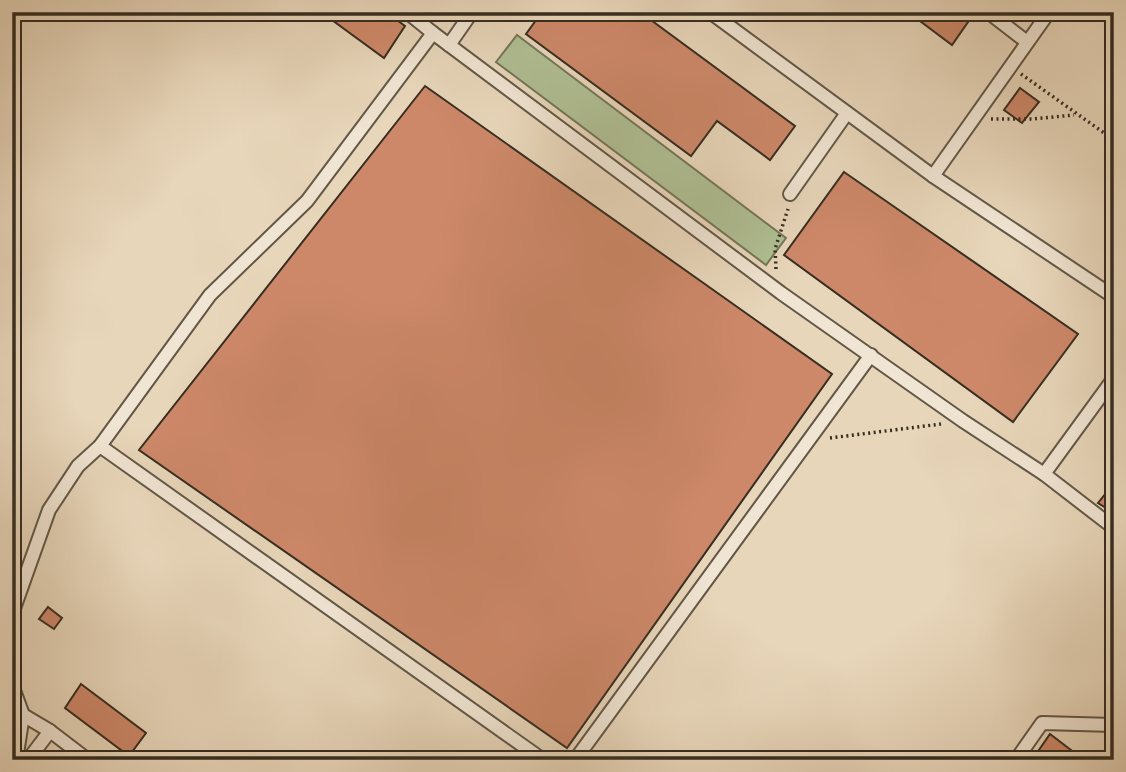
<svg xmlns="http://www.w3.org/2000/svg" width="1126" height="772" font-family="'Old Standard TT',serif">
<style>
.green{fill:#b0bf94;stroke:#73765a;stroke-width:2}
.building{fill:#cd8869;stroke:#362d21;stroke-width:2}
.lines{fill:none;stroke-linecap:round;stroke-linejoin:round}
.service-casing{stroke:#625747;stroke-width:16}
.path{stroke:#362d21;stroke-width:3.5;stroke-dasharray:2 3.5;stroke-linecap:butt}
.service{stroke:#f0e4d2;stroke-width:12}
</style>
<rect width="100%" height="100%" fill="#e8d6ba"/>
<filter id="stains"><feTurbulence type="fractalNoise" baseFrequency=".00286" numOctaves="4"/><feColorMatrix values="0 0 0 0 .2 0 0 0 0 .09 0 0 0 0 .02 0 0 0 .5 -.17"/></filter>
<radialGradient id="worn" r=".72"><stop offset=".6" stop-color="#630" stop-opacity="0"/><stop offset="1" stop-color="#630" stop-opacity=".3"/></radialGradient>
<path class="green" d="M517 35 786 238 766 265 496 62Z"/>
<g class="building">
<path d="M321 12H386L405 26 384 58Z"/>
<path d="M542 12H640L795 126 770 160 717 121 691 156 526 34Z"/>
<path d="M908 12H975L952 45Z"/>
<path d="M425 86 832 374 567 748 139 450Z"/>
<path d="M1020 88 1039 102 1022 123 1004 110Z"/>
<path d="M844 172 1078 334 1013 422 784 255Z"/>
<path d="M1114 483V513L1098 503Z"/>
<path d="M48 607 62 618 54 629 39 619Z"/>
<path d="M81 684 146 733 129 756 65 708Z"/>
<path d="M1050 734 1084 760H1032Z"/>
</g>
<g class="lines">
<defs>
<g id="service">
<path d="M407 12 433 33"/>
<path d="M710 12 933 176 1114 297"/>
<path d="M988 12 1027 42"/>
<path d="M449 45 472 12"/>
<path d="M933 176 1049 12"/>
<path d="M790 194 847 113"/>
<path d="M100 446 543 760"/>
<path d="M1044 474 1114 378"/>
<path d="M12 614 49 510 78 466 100 446 210 295 307 201 433 33 781 293 963 421 1044 474 1114 528"/>
<path d="M12 685 23 715 50 731 88 760"/>
<path d="M16 760 23 715"/>
<path d="M28 760 50 731"/>
<path d="M575 760 871 355"/>
<path d="M1016 760 1042 723 1114 725"/>
</g>
</defs>
<use href="#service" class="service-casing"/>
<g class="path">
<path d="M1021 74 1114 140"/>
<path d="M991 119H1032L1074 115"/>
<path d="M776 269 775 249 788 209"/>
<path d="M830 438 941 424"/>
</g>
<use href="#service" class="service"/>
</g>
<rect width="1126" height="772" fill="none" stroke="#e8d6ba" stroke-width="42"/>
<rect x="14" y="14" width="1098" height="744" fill="none" stroke="#362d21" stroke-width="3.5"/>
<rect x="21" y="21" width="1084" height="730" fill="none" stroke="#362d21" stroke-width="2"/>
<rect width="100%" height="100%" filter="url(#stains)"/>
<rect width="100%" height="100%" fill="url(#worn)"/>
</svg>
